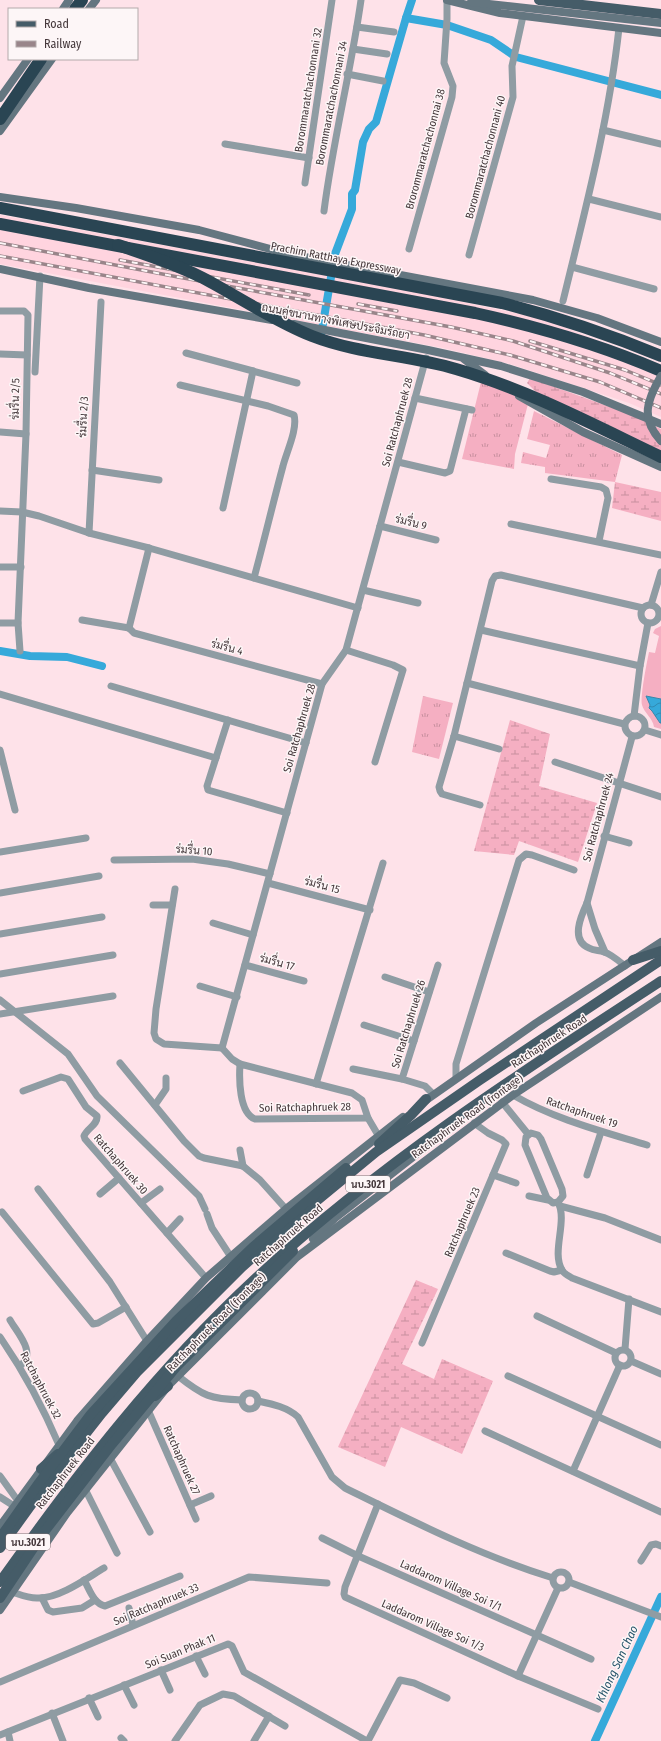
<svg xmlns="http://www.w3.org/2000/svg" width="661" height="1741" font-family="'Fira Sans Condensed',Sarabun,sans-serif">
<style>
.built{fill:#ffd4df}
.grass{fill:url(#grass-tufts)}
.wetland{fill:url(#wetland-marsh)}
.garden{fill:#f5afc2}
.water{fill:url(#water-waves);stroke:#3a87aa}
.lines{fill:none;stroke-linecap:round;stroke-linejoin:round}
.canal{stroke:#36a9da;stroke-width:8}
.street{stroke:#8f9ca3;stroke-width:7}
.secondary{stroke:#647680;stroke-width:8}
.primary{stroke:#455c68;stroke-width:10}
.highway{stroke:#2a4553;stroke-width:12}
.rail-casing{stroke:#99858a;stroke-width:3.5}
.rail{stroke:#fdf6f7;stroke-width:2;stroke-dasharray:6;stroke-linecap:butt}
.secondary-bridge{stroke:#647680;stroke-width:8}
.primary-bridge{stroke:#455c68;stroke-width:10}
.highway-bridge{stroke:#2a4553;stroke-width:12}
.labels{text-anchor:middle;stroke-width:3;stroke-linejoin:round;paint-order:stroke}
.shield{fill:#fdf6f7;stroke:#7c7073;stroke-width:1}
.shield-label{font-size:10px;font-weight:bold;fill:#44373a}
.street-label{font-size:11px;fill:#44373a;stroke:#fdf6f7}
.water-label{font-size:12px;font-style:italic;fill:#27546a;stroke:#fdf6f7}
</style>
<defs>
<pattern id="grass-tufts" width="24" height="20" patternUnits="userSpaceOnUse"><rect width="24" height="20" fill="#f5afc2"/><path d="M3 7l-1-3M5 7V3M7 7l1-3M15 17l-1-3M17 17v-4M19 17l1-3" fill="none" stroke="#c88f9f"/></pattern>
<pattern id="wetland-marsh" width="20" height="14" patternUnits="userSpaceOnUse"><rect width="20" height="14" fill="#f5afc2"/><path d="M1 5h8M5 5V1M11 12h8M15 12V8" fill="none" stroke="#c88f9f"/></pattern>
<pattern id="water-waves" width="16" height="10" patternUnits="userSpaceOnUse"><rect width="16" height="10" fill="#36a9da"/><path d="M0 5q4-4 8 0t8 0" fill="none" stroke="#2f8ab2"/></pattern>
</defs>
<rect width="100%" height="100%" fill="#fee2e9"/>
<path class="built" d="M0 215 416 292 543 319 661 365V417L629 403 510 364 443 348 0 264Z"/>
<g class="grass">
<path d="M481 382 505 390 528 404 515 454 514 469 462 459Z"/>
<path d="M534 411 622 455 615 482 545 473V467L521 463 523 452 546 458 550 445 527 439Z"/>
<path d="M423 696 453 703 439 759 412 752Z"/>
</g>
<g class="wetland">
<path d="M530 378 632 415 661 429V464L538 394 527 383Z"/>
<path d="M615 482 661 492V521L612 508Z"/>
<path d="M510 720 550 734 539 786 597 803 578 862 519 841 514 855 474 851Z"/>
<path d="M416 1280 438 1289 402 1364 434 1379 442 1359 493 1381 462 1454 401 1427 385 1467 338 1447Z"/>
</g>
<path class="garden" d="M661 626V729L654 727C653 718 644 713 642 705 640 696 647 662 649 652L655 653 659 636 653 633 655 629Z"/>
<path class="water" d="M646 696 661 699V723H660L652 711 649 708 650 705Z"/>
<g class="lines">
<g class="canal">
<path d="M412 0 406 18 447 25 491 40 516 57 661 95"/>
<path d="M321 335 335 254 352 209V194L355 190 363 142 369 129 376 122 406 18"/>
<path d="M0 651 30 656 67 657 102 666"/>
<path d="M595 1741 661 1597"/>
</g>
<g class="street">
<path d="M357 27 394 32"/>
<path d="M353 49 387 54"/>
<path d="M347 74 383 81"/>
<path d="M603 130 661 144"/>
<path d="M225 144 309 158"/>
<path d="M305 183 332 0"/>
<path d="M589 199 661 217"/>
<path d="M324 211C333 140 351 71 361 0"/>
<path d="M409 249 452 97 453 86 444 63 447 19V0"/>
<path d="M469 255 513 97 512 66 523 16"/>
<path d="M572 267 654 289"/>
<path d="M563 301C585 211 609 120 619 28"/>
<path d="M0 311H24L28 315 26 434 18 623 20 651"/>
<path d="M186 353 253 371"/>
<path d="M0 354 27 355"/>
<path d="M35 372 40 276"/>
<path d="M180 385 268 406 294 415C298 429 286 453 283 466 273 503 264 541 254 578"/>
<path d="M415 398 472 410"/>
<path d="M0 432 26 434"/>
<path d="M398 462 445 473 450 471 466 409"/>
<path d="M92 470 159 480"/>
<path d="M551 479 601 487 606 490 608 498 599 541"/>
<path d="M223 508 253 371 297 383"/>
<path d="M0 511 22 512 39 516 89 533 149 548 358 608"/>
<path d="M511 524 661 555"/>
<path d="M380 526 436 540"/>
<path d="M89 533 101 302"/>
<path d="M0 567H21"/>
<path d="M363 590 418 603"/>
<circle cx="650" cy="614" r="9"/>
<path d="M651 605 661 572"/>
<path d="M82 620 129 628"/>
<path d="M0 623H18"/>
<path d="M129 628 134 633 322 684"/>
<path d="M129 628 149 548"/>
<path d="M481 630 640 666"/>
<path d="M346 650 393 665 403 670 375 762"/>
<path d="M467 683 624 724"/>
<path d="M111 686 306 743"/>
<path d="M0 694 216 758"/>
<circle cx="635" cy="726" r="10"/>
<path d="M634 716 640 666 648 623"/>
<path d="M228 720 207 786 208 790 287 813"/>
<path d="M645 730 661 735"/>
<path d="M454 736 499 749"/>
<path d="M0 750 15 810"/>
<path d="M555 762 661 797"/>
<path d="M480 805 442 794 440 791 439 787 454 736 492 581 495 576 501 575 643 608"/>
<path d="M604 836 629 843"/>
<path d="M0 852 86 838"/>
<path d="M114 860 192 859 228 864 270 874"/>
<path d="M268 883 370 910"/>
<path d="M175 889 156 1009 154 1033 156 1039 164 1044 222 1048"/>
<path d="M0 893 99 876"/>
<path d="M587 903 595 929 605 952"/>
<path d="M153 905H172"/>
<path d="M213 923 253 935"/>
<path d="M0 934 102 917"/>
<path d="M245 965 304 981"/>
<path d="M625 966C619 961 611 954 604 952 599 950 594 951 589 948 570 940 581 916 587 903L632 737"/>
<path d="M0 974 113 955"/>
<path d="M385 977 429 992"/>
<path d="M200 986 237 997"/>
<path d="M0 1000 68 1054 97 1096 199 1196 205 1209"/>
<path d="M0 1014 113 996"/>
<path d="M364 1025 414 1041"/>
<path d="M120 1063 184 1141 199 1156 204 1158 243 1166 260 1180 286 1209"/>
<path d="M240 1064 232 1059 222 1048 322 684 346 650 426 358"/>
<path d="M240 1064 352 1093 362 1100 368 1118 255 1119C239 1113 239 1079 240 1064Z"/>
<path d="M353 1069 402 1079"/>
<path d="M456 1077V1064L519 860 526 854 532 855 574 870"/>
<path d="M316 1084 383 863"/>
<path d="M23 1091 61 1077 68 1079 86 1107 97 1116C98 1125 87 1128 84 1136L85 1139 206 1278"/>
<path d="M433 1094 425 1086 402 1079 438 965"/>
<path d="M513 1095C554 1119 601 1131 647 1145"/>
<path d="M502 1102 528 1134"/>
<path d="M155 1105 166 1089V1078"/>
<path d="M368 1118 378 1135"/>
<path d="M531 1133 538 1135 541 1139 562 1189 563 1196 558 1202 553 1203 547 1198 525 1145 526 1137Z"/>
<path d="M240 1150 243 1166"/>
<path d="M493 1175 516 1183"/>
<path d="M587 1175 601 1132"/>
<path d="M38 1189 110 1282 147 1341"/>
<path d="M100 1194 119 1178"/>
<path d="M529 1196 548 1200"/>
<path d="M558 1202C568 1221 551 1252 562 1270 564 1274 569 1276 572 1278L661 1312"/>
<path d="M141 1203 160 1189"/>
<path d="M560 1206 605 1218 661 1240"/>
<path d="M2 1212 93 1324 98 1323 126 1307"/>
<path d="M207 1214 212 1228 231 1257"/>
<path d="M167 1233 180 1219"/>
<path d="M506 1253 550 1271 554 1272 562 1270"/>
<path d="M537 1316 616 1353"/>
<path d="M10 1320C18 1334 37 1353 20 1366"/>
<path d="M0 1337C25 1373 42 1405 59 1445"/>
<path d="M422 1343 506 1144 502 1140 488 1133 474 1123"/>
<path d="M625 1349 629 1299"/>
<circle cx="623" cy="1358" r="8"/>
<path d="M631 1361 661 1374"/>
<path d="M178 1376C203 1396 210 1399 242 1400"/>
<path d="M508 1376 661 1445"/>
<circle cx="250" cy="1401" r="8"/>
<path d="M258 1401C272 1404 287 1407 298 1417L332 1477 345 1488C412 1521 481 1556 553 1578"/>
<path d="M148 1410 196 1519"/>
<path d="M485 1431 661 1512"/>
<path d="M110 1458 150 1532"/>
<path d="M573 1471 620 1365"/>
<path d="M0 1476 18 1501"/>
<path d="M85 1489 117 1553"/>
<path d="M0 1497 14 1506"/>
<path d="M378 1504 345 1587 344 1594 345 1597 518 1676 598 1709"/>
<path d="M190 1505 211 1496"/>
<path d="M322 1538 356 1555 591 1659"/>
<path d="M641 1561 651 1545 656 1544 661 1546"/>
<circle cx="561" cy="1580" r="8"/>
<path d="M84 1580C90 1590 93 1603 105 1606L180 1576"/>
<path d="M569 1582 661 1617"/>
<path d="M12 1592C21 1595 30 1599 39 1598 60 1598 87 1578 104 1568"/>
<path d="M42 1598 48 1610 53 1612 82 1608 95 1600"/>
<path d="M129 1608 133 1625"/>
<path d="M196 1656 205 1674"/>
<path d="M161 1670 170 1690"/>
<path d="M518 1676 558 1588"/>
<path d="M0 1682 249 1577 327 1583"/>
<path d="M124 1685 134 1705"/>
<path d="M89 1698 98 1717"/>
<path d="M52 1713 63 1741"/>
<path d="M8 1732 10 1741"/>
<path d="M0 1735 228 1644 232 1646 244 1672 367 1741"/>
<path d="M121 1738 124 1741"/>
<path d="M175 1741 200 1705 223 1694 234 1696 285 1726"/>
<path d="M254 1741 269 1716"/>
<path d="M368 1741 400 1680 414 1683 447 1698"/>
</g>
<g class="secondary">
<path d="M447 0 500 13 661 33"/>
<path d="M471 2 661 23"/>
<path d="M63 9 69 0"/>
<path d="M89 9 96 0"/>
<path d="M0 98 28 59"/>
<path d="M0 131 52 59"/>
<path d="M0 197 76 208 199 230 289 254 533 300 597 318 661 342"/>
<path d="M0 269 89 288 272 320"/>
<path d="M294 324 428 350 501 366 583 392 661 424"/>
<path d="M464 359 485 375"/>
<path d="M519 396 583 432 661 467"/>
<path d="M422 1103 536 1023 661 942"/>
<path d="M313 1239 335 1218 441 1135 448 1126"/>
<path d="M0 1526 77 1421 147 1341 206 1278 286 1209 403 1117"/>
<path d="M0 1610 67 1513 168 1386 297 1257 513 1095 661 997"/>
</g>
<g class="primary">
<path d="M539 0 661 14"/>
<path d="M633 960 661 951"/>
<path d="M379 1144 411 1115 426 1099"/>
<path d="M155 1396 168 1386"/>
<path d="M41 1469 58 1454"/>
<path d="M0 1548 44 1487 102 1413 137 1372 242 1267 302 1213 376 1152 480 1080 661 960"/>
<path d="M0 1582C78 1472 157 1370 256 1278 379 1164 521 1072 661 981"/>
</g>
<g class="highway">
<path d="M75 9 82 0"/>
<path d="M0 119 41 59"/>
<path d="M0 208 502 303C557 317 608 334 661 356"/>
<path d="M0 224 475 313C539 327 601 345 661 371"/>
</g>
<defs>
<g id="rail">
<path d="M0 243 178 277 451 327 513 341 610 373 661 394"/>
<path d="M0 256 424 335 510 355 600 382 661 408"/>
<path d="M120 260 309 295"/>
<path d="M358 304 397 311"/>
<path d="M530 341 625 370 661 385"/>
</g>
</defs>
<use href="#rail" class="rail-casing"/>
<use href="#rail" class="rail"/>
<path class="secondary-bridge" d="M661 376C647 400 640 418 661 441"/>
<g class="primary-bridge">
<path d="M0 1538 39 1483 91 1414 176 1321 253 1247 346 1168"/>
<path d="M0 1598 44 1532 112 1444 176 1367 293 1251"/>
</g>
<path class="highway-bridge" d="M118 245C147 255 176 264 203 278 239 297 274 321 312 336 358 354 409 355 456 369 528 390 594 425 661 457"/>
</g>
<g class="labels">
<g class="shield">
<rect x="346" y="1176" width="44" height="16" rx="3"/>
<rect x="6" y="1534" width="44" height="16" rx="3"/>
</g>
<g class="shield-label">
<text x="368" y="1188">นบ.3021</text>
<text x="28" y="1546">นบ.3021</text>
</g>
<g class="street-label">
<text transform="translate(308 90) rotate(-81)" y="4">Borommaratchachonnani 32</text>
<text transform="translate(331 103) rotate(-79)" y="4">Borommaratchachonnani 34</text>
<text transform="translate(425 149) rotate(-75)" y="4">Brorommaratchachonnai 38</text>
<text transform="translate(485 157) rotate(-75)" y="4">Borommaratchachonnani 40</text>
<text transform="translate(336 258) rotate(11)" y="4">Prachim Ratthaya Expressway</text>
<text transform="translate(336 321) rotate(11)" y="4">ถนนคู่ขนานทางพิเศษประจิมรัถยา</text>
<text transform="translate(15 399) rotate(-89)" y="4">ร่มรื่น 2/5</text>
<text transform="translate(83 417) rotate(-87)" y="4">ร่มรื่น 2/3</text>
<text transform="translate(397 422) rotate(-75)" y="4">Soi Ratchaphruek 28</text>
<text transform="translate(411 522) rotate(14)" y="4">ร่มรื่น 9</text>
<text transform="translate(227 647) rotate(15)" y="4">ร่มรื่น 4</text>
<text transform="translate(299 728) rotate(-74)" y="4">Soi Ratchaphruek 28</text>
<text transform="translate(598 817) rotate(-75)" y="4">Soi Ratchaphruek 24</text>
<text transform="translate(194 850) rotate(4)" y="4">ร่มรื่น 10</text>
<text transform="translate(322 885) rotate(15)" y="4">ร่มรื่น 15</text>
<text transform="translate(277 962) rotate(15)" y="4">ร่มรื่น 17</text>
<text transform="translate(408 1024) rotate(-73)" y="4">Soi Ratchaphruek 26</text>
<text transform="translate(549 1041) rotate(-33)" y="4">Ratchaphruek Road</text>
<text transform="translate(305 1107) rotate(-1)" y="4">Soi Ratchaphruek 28</text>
<text transform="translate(582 1112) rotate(19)" y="4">Ratchaphruek 19</text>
<text transform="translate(467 1116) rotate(-36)" y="4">Ratchaphruek Road (frontage)</text>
<text transform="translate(121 1164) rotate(49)" y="4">Ratchaphruek 30</text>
<text transform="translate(462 1222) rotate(-67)" y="4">Ratchaphruek 23</text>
<text transform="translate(288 1235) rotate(-41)" y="4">Ratchaphruek Road</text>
<text transform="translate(216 1322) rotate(-45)" y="4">Ratchaphruek Road (frontage)</text>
<text transform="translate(41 1385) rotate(62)" y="4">Ratchaphruek 32</text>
<text transform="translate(182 1460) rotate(66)" y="4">Ratchaphruek 27</text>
<text transform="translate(65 1473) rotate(-52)" y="4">Ratchaphruek Road</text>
<text transform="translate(451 1585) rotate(24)" y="4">Laddarom Village Soi 1/1</text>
<text transform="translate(156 1604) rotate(-23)" y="4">Soi Ratchaphruek 33</text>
<text transform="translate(433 1625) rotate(24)" y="4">Laddarom Village Soi 1/3</text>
<text transform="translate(180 1651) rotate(-22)" y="4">Soi Suan Phak 11</text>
</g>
<g class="water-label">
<text transform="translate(617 1664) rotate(-65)" y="4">Khlong San Chao</text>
</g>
</g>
<rect x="8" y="8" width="130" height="52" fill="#fdf6f7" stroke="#b3aaab"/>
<rect x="16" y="21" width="20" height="6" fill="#455c68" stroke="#b3aaab"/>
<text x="44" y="28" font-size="12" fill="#44373a">Road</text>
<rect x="16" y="41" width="20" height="6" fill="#99858a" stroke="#b3aaab"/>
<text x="44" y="48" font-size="12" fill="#44373a">Railway</text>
</svg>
